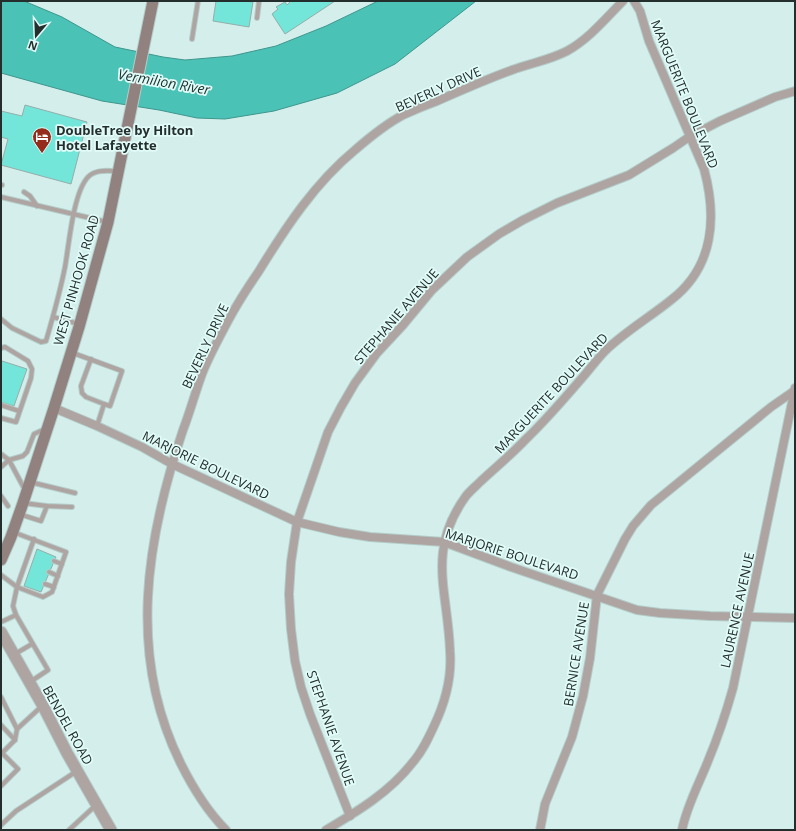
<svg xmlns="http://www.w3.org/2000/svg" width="796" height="831" font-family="'Open Sans',sans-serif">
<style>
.water{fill:#4bc2b6;stroke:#3f968d}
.building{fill:#73e6d9;stroke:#94aeaa}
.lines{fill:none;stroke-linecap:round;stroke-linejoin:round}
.service-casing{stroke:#b4ccc9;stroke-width:6}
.minor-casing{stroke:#b4ccc9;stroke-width:10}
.tertiary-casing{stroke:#b4ccc9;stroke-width:13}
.secondary-casing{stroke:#b4ccc9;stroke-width:13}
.service{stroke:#aea4a1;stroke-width:4}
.minor{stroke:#aea4a1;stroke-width:8}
.tertiary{stroke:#aea4a1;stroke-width:11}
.secondary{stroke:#92827f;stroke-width:11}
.labels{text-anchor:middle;stroke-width:3.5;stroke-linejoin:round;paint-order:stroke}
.street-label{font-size:13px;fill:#242e2d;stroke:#e1fcf8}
.poi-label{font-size:13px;font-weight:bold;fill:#242e2d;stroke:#e1fcf8;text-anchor:start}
.water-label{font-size:14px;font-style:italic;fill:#1d3230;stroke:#e1fcf8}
</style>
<rect width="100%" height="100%" fill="#d4efeb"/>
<path class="water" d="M1 1H24L62 17 115 47 163 57 185 60 232 56 276 46 326 26 378 1H476L395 64 337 93 274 111 225 119 197 118 159 110 102 101 1 73Z"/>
<g class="building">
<path d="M216 1H244L253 2 249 27 213 21Z"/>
<path d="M291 1H335L285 34 272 14 278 9 276 7 285 2 287 5Z"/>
<path d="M25 105 87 122 71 184 1 165 8 139 1 137V111L22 116Z"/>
<path d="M2 361 27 369 14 406 1 402V364Z"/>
<path d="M37 549 56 557 41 592 24 586Z"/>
</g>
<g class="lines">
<defs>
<g id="service">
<path d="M257 18 259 1"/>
<path d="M192 39 198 1"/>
<path d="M1 185H2"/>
<path d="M24 192 30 196 37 206"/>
<path d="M1 197 107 222"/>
<path d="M53 317 79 324"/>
<path d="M1 319 12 328 41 342 46 341C53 317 60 292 65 267 69 245 73 193 88 177 96 169 107 171 117 171"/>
<path d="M1 348 5 347 28 361 32 369 31 378 16 422 1 418"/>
<path d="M73 353 122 371 110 406 104 404 97 426"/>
<path d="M91 359 81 386 82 393 86 397 104 404"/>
<path d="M1 405 19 411"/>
<path d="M1 454 9 460 25 490"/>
<path d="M1 467 9 460 23 456 27 452 34 434 45 429"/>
<path d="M30 482 75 493"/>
<path d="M1 496 8 506"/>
<path d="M23 503 47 506 72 507"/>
<path d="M19 514 41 521 47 506"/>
<path d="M54 561 62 564"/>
<path d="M49 572 58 576"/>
<path d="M1 575 17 587 43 597 52 592 66 552 13 532"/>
<path d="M45 584 54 587"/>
<path d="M1 622 16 615"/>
<path d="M15 654 32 644"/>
<path d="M30 682 48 670 16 615 13 606 17 587 34 539"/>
<path d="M1 697 17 729"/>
<path d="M1 725 15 740"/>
<path d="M1 754 15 740 17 729 42 706"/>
<path d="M1 786 18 769 2 753"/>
<path d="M1 825 16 811 77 771"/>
<path d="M69 830 95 806"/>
</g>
<g id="minor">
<path d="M54 408 97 426 142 447 172 464 297 522 339 532 370 537 444 542 511 567 637 610 660 613 710 616 795 618"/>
<path d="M350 816 310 714 301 687 295 661 291 629 289 594 291 562 297 522 328 432 341 407 355 383 377 353 403 325 432 290 467 257 499 234 523 220 557 203 629 175 673 148 689 137 720 121 775 97 795 91"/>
<path d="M226 830C206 810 193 788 181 764 127 656 146 540 183 430 190 412 195 393 202 374 209 356 219 338 228 321 237 304 248 287 259 271 286 227 315 183 355 150 370 137 386 124 403 115 414 110 426 105 437 101 462 90 487 79 512 70 531 63 550 60 567 51 589 39 606 18 623 1"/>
<path d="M326 830C358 811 390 792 413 762 422 752 428 739 434 726 445 703 452 677 450 651 448 591 426 551 466 496 470 491 476 486 481 481 496 467 512 454 526 439 546 420 564 399 582 378 590 369 597 359 606 350 626 331 650 317 671 300 714 267 717 217 704 169L649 41 640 11 634 1"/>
<path d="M540 830 545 804 572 737 583 696 590 658 597 595 625 539 633 526 651 505 771 407 794 391"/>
<path d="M682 830C687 805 699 784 708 761 718 737 726 713 733 688L795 388"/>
</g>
<path id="tertiary" d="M1 632 43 706 67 753 111 830"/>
<path id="secondary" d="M1 560 11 537 23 503 54 408 79 327 108 222 153 1"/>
</defs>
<use href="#service" class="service-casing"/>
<use href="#minor" class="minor-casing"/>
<use href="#tertiary" class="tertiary-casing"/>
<use href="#secondary" class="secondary-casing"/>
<use href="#service" class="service"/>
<use href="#minor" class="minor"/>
<use href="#tertiary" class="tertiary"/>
<use href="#secondary" class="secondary"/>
</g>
<defs>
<symbol id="hotel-pin" viewBox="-11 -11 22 30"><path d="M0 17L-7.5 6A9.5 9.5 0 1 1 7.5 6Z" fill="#952b1a" stroke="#e1fcf8"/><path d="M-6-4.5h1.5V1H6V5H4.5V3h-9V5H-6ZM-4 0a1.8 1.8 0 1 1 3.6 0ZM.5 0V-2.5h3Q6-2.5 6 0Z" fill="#fff"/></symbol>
</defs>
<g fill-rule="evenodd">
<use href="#hotel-pin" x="31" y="126" width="22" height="30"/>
</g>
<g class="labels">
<g class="street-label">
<text transform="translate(438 89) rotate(-24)" y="5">BEVERLY DRIVE</text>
<text transform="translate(685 94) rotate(68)" y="5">MARGUERITE BOULEVARD</text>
<text transform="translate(76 280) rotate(-74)" y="5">WEST PINHOOK ROAD</text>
<text transform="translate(396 316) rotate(-49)" y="5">STEPHANIE AVENUE</text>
<text transform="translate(205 346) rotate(-65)" y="5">BEVERLY DRIVE</text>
<text transform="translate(551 393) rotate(-47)" y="5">MARGUERITE BOULEVARD</text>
<text transform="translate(206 465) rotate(26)" y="5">MARJORIE BOULEVARD</text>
<text transform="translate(512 554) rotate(18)" y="5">MARJORIE BOULEVARD</text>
<text transform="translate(737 610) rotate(-78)" y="5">LAURENCE AVENUE</text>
<text transform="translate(576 654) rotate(-81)" y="5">BERNICE AVENUE</text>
<text transform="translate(68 725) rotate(61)" y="5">BENDEL ROAD</text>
<text transform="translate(331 728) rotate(71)" y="5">STEPHANIE AVENUE</text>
</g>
<g class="poi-label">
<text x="56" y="135">DoubleTree by Hilton<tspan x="56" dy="15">Hotel Lafayette</tspan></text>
</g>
<g class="water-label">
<text transform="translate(164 82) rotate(10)" y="5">Vermilion River</text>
</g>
</g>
<rect width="796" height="831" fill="none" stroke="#242e2d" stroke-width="4"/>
<g transform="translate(36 36) rotate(199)" stroke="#e1fcf8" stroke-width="3" paint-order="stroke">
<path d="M0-3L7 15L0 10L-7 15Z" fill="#242e2d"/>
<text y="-6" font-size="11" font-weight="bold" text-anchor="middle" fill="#242e2d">N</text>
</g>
</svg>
